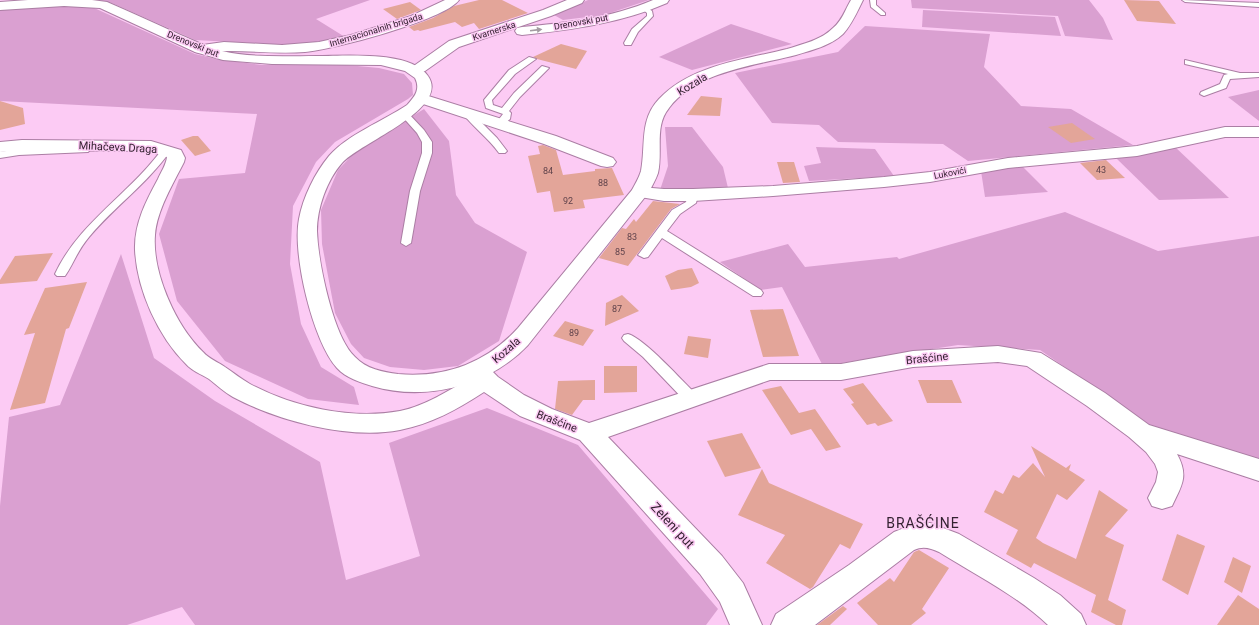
<svg xmlns="http://www.w3.org/2000/svg" width="1259" height="625" font-family="Roboto,sans-serif">
<style>
.green{fill:#daa0d1}
.building{fill:#e3a599}
.lines{fill:none;stroke-linecap:round;stroke-linejoin:round}
.service-casing{stroke:#ab7ea4;stroke-width:2}
.minor-casing{stroke:#ab7ea4;stroke-width:2}
.secondary-casing{stroke:#ab7ea4;stroke-width:2}
.service{fill:#fff;fill-rule:evenodd}
.minor{fill:#fff;fill-rule:evenodd}
.secondary{fill:#fff;fill-rule:evenodd}
.oneway{fill:#a49ca2}
.labels{text-anchor:middle;stroke-width:3;stroke-linejoin:round;paint-order:stroke}
.far-street-label{font-size:9px;fill:#342231;stroke:#fccbf4}
.number-label{font-size:9px;fill:#60434b}
.street-label{font-size:11px;fill:#342231;stroke:#fccbf4}
.near-street-label{font-size:13px;fill:#342231;stroke:#fccbf4}
.near-neighbourhood-label{font-size:14px;letter-spacing:1px;fill:#342231;stroke:#fccbf4}
</style>
<rect width="100%" height="100%" fill="#fccbf4"/>
<g class="green">
<path d="M98 0H370L316 19 345 37 304 44H271L195 40 112 3Z"/>
<path d="M588 0H649L604 15 563 20 554 15Z"/>
<path d="M911 0H1089L1103 18 1113 40 1065 36 1058 16 912 8Z"/>
<path d="M45 4 92 7 195 54 216 59 262 65 336 64 379 68 404 74 412 83 413 95 408 99 335 142 316 162 293 206 290 264 301 324 321 367 354 387 359 405 308 399 225 361 177 301 159 234 179 179 245 173 257 114 0 101V9Z"/>
<path d="M923 10 1055 17 1061 36 922 27Z"/>
<path d="M731 24 792 44 692 70 659 57Z"/>
<path d="M865 26 990 34 984 67 1021 106 1071 109 1133 145 968 161 943 144 838 142 819 125 772 123 735 73 838 52Z"/>
<path d="M1259 90V121L1228 97Z"/>
<path d="M424 109 449 141 456 195 475 223 527 252 499 341 458 366 424 370 390 367 364 358 351 344 335 313 322 244 321 210 338 170 358 149Z"/>
<path d="M665 127H692L723 167 728 188 660 190 668 166Z"/>
<path d="M1174 146 1229 198 1159 200 1116 158Z"/>
<path d="M816 147 875 149 894 176 809 181 804 166 821 163Z"/>
<path d="M1022 166 1048 192 985 197 981 171Z"/>
<path d="M1065 212 1158 251 1259 236V466L1162 434 1040 350 958 345 823 366 782 287 761 290 720 262 788 244 805 267 897 257 899 259Z"/>
<path d="M121 254 154 358 215 401 320 462 346 580 420 556 389 443 487 408 578 445 718 609 706 625H195L182 607 127 625H0V506L9 417 60 405Z"/>
</g>
<g class="building">
<path d="M479 0H502L528 13 479 29 474 23 462 27 455 22 420 31 418 30 414 31 409 27 433 18 454 6Z"/>
<path d="M1124 0 1159 1 1176 24 1137 21Z"/>
<path d="M410 2 421 10 397 19 383 9Z"/>
<path d="M561 44 587 51 576 69 537 59 533 57Z"/>
<path d="M701 96 722 98 720 116 687 115Z"/>
<path d="M0 101 23 108 25 124 0 130Z"/>
<path d="M1072 123 1095 139 1071 143 1048 127Z"/>
<path d="M193 136H198L211 151 195 156 181 140Z"/>
<path d="M543 145 556 150 563 175 595 171V169L612 168 624 195 583 200 585 208 554 212 550 191 537 193 528 156 540 154 538 146Z"/>
<path d="M1106 160 1125 178 1097 180 1080 163Z"/>
<path d="M777 162H794L800 182 783 183Z"/>
<path d="M653 201 680 204 671 209 628 266 599 258 622 228 626 229 634 219 636 222Z"/>
<path d="M53 253 37 281 0 284V280L15 256Z"/>
<path d="M692 268 699 283 691 287 671 290 665 276 678 270Z"/>
<path d="M87 282 69 328 66 329 45 403 10 410 35 333 24 335 45 288Z"/>
<path d="M622 295 639 311 605 326 606 303Z"/>
<path d="M783 309 799 356 763 357 750 310Z"/>
<path d="M565 321 594 330 583 346 553 336Z"/>
<path d="M688 336 711 339 708 358 684 354Z"/>
<path d="M604 366H637V392L604 393Z"/>
<path d="M595 380V400H583L572 415 555 409 558 381Z"/>
<path d="M918 380H952L962 403H927Z"/>
<path d="M863 383 893 421 878 426 875 423 867 425 851 404 854 403 843 389Z"/>
<path d="M781 386 799 413 815 409 841 447 826 451 811 429 791 435 762 390Z"/>
<path d="M742 433 761 468 725 477 707 441Z"/>
<path d="M1031 446 1066 468 1071 464 1069 470 1085 480 1067 500 1057 494 1036 538 1043 543 1076 559 1099 490 1128 510 1105 536 1124 545 1108 600 1126 610 1122 625H1116L1091 612 1096 595 1034 563 1031 568 1006 554 1018 530 984 512 995 490 1003 494 1013 475 1019 478 1033 463 1045 477Z"/>
<path d="M762 469 769 483 863 524 850 549 840 544 813 587 810 589 766 563 785 535 738 515Z"/>
<path d="M1177 534 1205 546 1188 595 1162 580Z"/>
<path d="M919 550 949 568 922 609 926 613 911 625H878L857 603 890 578 894 582 914 552Z"/>
<path d="M1233 557 1251 566 1242 593 1224 582Z"/>
<path d="M1238 595 1259 609V625H1217Z"/>
<path d="M843 606 847 609 830 625H817Z"/>
</g>
<g class="lines">
<defs>
<g id="service">
<path d="M870 0H876V5L885 13V15H881L871 7Z"/>
<path d="M1182 0 1259 3V7L1185 2Z"/>
<path d="M642 7H646L652 11 653 16 638 32 631 45H625L624 43 632 29 647 16V13L641 8Z"/>
<path d="M529 57 536 59 515 74 492 100 493 105 502 108 514 93 542 66 549 68 520 97 509 111 511 113 510 119 503 125H497L496 123 503 114 486 108 484 100 509 70Z"/>
<path d="M1185 60 1240 73H1259V77L1230 79 1226 88 1204 96 1200 94 1201 92 1220 84 1224 75 1228 74 1185 64Z"/>
<path d="M465 108 468 109 497 138 507 151 505 153H499C488 137 472 127 461 111Z"/>
<path d="M404 111 407 112 424 130 432 142V153L420 191 411 243 406 246 401 243 410 191 422 153V142L417 133 400 114Z"/>
<path d="M85 147 90 150 88 152 19 155 0 158V152L19 149Z"/>
<path d="M166 147 171 150C147 184 115 206 89 237 77 251 74 263 65 276H57L55 274C79 222 130 194 163 148Z"/>
<path d="M693 192 698 195 696 203 680 214 667 231 761 290 763 293 761 296H753L662 238 648 257 644 258 638 255 672 210 686 202 689 193Z"/>
<path d="M628 334C645 339 682 381 697 395L699 399 697 403 692 404 687 403 643 357 624 341 622 338 624 335Z"/>
</g>
<g id="minor">
<path d="M445 0H459C445 20 331 50 305 52 279 54 254 51 228 51 218 51 205 54 195 52L193 49 195 46 224 42 282 45 319 42 351 35 411 16Z"/>
<path d="M567 0H584L582 3 551 16 459 47 425 71 415 74 410 73 408 70 449 41 543 10Z"/>
<path d="M653 0H669L667 3C621 23 572 30 522 35L517 34 515 31 517 28 522 27C566 23 611 18 653 0Z"/>
<path d="M422 94 556 136 613 158 616 162 613 166 607 167 601 166 544 144 417 102 414 99 417 96Z"/>
<path d="M1225 127H1259V137H1225L1137 156 1008 168 930 182 884 187 773 196 693 201H664L634 196 631 192 634 188 640 187 664 189H693L773 186 884 177 930 172 1008 158 1137 146Z"/>
<path d="M22 140 151 141 181 150 185 158 184 162C173 184 157 210 155 235 152 273 176 326 203 352 209 359 218 362 225 367 234 373 241 379 250 384 293 407 351 420 400 411 425 406 448 391 470 378L466 371 470 365 478 363 486 365 498 377 524 395 552 409 589 423 769 364H841L913 351 998 346 1041 353 1105 393 1149 425 1259 459V481L1177 454C1189 476 1182 485 1172 506L1162 509 1152 506 1148 498 1156 482 1158 472 1155 464 1146 452 1129 437 1087 406 1027 366 998 362 913 367 841 380H770L608 437 722 556 743 583 762 625H730L720 602 700 574 580 440 520 416 484 392C458 409 431 424 400 430 349 440 278 421 233 397 224 392 217 385 209 379 201 374 192 371 186 364 158 336 137 290 135 250 134 224 146 201 158 179 161 172 166 165 167 157L149 151 22 150 0 152V142Z"/>
<path d="M917 523H930L959 534 1034 578 1060 595 1081 614 1086 625H1048C1018 596 974 574 939 552 930 548 923 546 914 550L815 625H771L776 614 849 565 894 532Z"/>
</g>
<path id="secondary" d="M28 0H92L107 2C130 12 152 22 174 32 190 39 206 47 222 51 250 58 288 56 317 56 345 56 411 50 428 76 451 109 359 143 342 163 327 180 317 208 317 231 318 261 333 337 355 357 366 369 383 372 398 374 445 378 486 363 518 328L632 190C635 184 639 178 641 171 646 145 639 120 659 99 691 65 743 60 787 49 803 44 821 40 833 28 842 21 845 10 851 0H863C857 12 852 24 843 34 830 46 812 50 796 55 754 66 697 71 669 108 654 126 663 151 658 173 656 179 652 186 649 192L528 345C489 386 426 402 372 386 360 382 346 378 337 368 313 342 292 254 299 219 303 197 315 173 329 156 347 135 383 121 407 105 414 97 421 90 415 78L405 71 381 65 272 64 223 60 195 52 100 8 64 6 0 10V2Z"/>
</defs>
<use href="#service" class="service-casing"/>
<use href="#minor" class="minor-casing"/>
<use href="#secondary" class="secondary-casing"/>
<use href="#service" class="service"/>
<use href="#minor" class="minor"/>
<use href="#secondary" class="secondary"/>
</g>
<defs><path id="oneway-solid" d="M-6-.8H1V-3.2L6.5 0L1 3.2V.8H-6Z"/></defs>
<use class="oneway" href="#oneway-solid" transform="translate(536 30) rotate(-7)"/>
<g class="labels">
<g class="far-street-label">
<text transform="translate(581 22) rotate(-10)" y="3">Drenovski put</text>
<text transform="translate(376 30) rotate(-17)" y="3">Internacionalnih brigada</text>
<text transform="translate(494 31) rotate(-18)" y="3">Kvarnerska</text>
<text transform="translate(193 44) rotate(22)" y="3">Drenovski put</text>
<text transform="translate(950 173) rotate(-11)" y="3">Lukovići</text>
</g>
<g class="number-label">
<text x="1101" y="173">43</text>
<text x="548" y="174">84</text>
<text x="603" y="186">88</text>
<text x="568" y="204">92</text>
<text x="632" y="240">83</text>
<text x="620" y="255">85</text>
<text x="617" y="312">87</text>
<text x="574" y="336">89</text>
</g>
<g class="street-label">
<text transform="translate(692 84) rotate(-31)" y="4">Kozala</text>
<text transform="translate(118 147) rotate(3)" y="4">Mihačeva Draga</text>
<text transform="translate(506 350) rotate(-41)" y="4">Kozala</text>
<text transform="translate(927 358) rotate(-6)" y="4">Brašćine</text>
<text transform="translate(557 421) rotate(21)" y="4">Brašćine</text>
</g>
<g class="near-street-label">
<text transform="translate(673 525) rotate(47)" y="5">Zeleni put</text>
</g>
<g class="near-neighbourhood-label">
<text x="923" y="528">BRAŠĆINE</text>
</g>
</g>
</svg>
